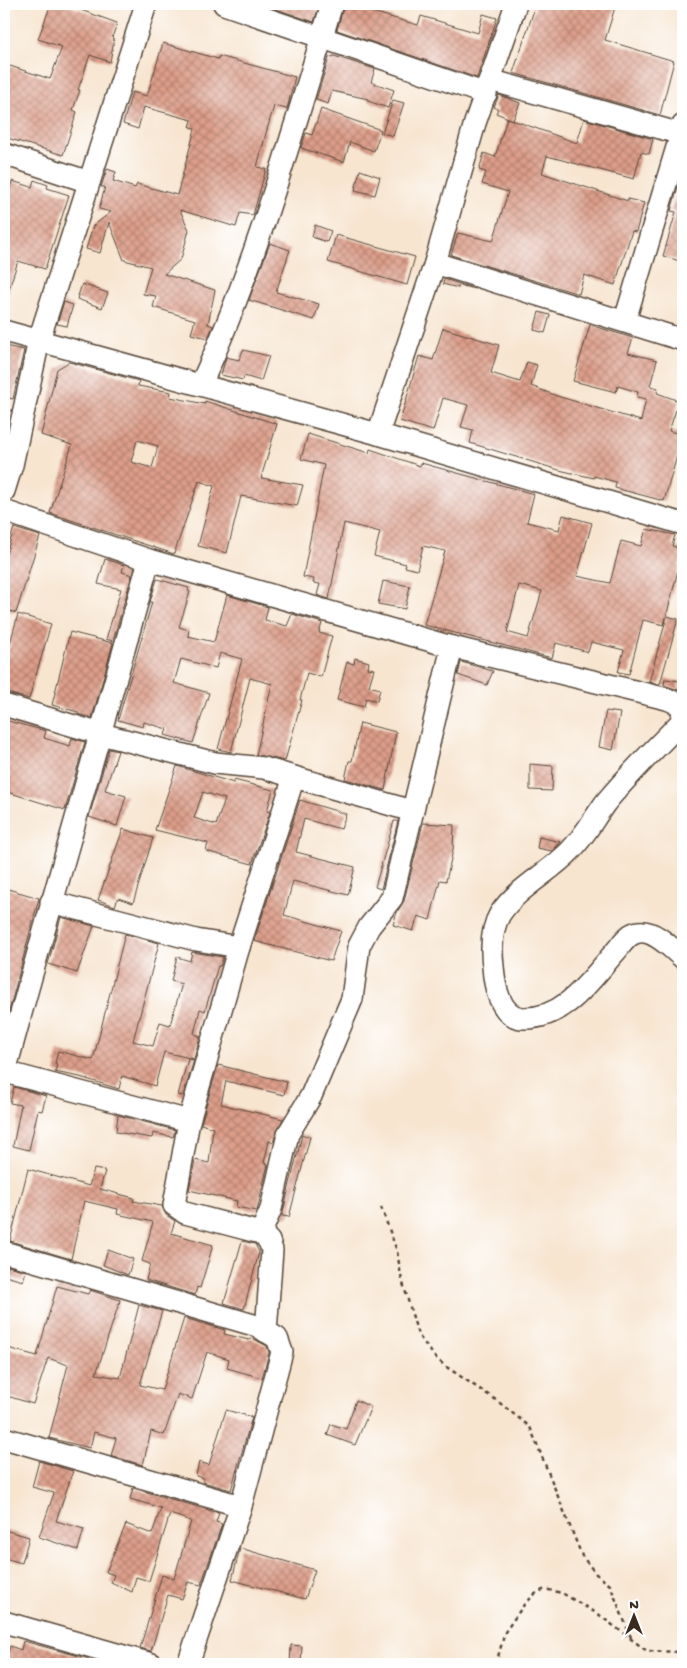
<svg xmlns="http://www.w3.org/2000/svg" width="687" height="1668" font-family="'Gochi Hand',sans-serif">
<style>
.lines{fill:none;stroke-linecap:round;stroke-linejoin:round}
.stream{stroke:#63a2d5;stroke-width:4.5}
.building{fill:url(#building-cross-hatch);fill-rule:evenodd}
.minor-casing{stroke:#574639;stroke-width:24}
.path{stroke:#574639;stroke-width:2.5;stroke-dasharray:4 4;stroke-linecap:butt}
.minor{stroke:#fff;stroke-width:21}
</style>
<defs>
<pattern id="building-cross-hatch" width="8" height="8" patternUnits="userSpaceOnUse" patternTransform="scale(1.25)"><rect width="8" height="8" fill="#dd9e8a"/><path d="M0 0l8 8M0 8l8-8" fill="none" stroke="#b48170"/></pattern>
</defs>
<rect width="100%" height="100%" fill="#fff"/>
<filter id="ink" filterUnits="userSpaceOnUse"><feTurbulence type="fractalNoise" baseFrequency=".02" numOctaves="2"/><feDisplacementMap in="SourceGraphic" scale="10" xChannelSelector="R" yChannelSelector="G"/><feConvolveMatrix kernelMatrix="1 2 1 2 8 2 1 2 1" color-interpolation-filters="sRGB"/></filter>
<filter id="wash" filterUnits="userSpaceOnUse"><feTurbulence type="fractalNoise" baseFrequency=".0096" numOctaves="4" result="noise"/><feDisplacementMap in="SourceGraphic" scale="20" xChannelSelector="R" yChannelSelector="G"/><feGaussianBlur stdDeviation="1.12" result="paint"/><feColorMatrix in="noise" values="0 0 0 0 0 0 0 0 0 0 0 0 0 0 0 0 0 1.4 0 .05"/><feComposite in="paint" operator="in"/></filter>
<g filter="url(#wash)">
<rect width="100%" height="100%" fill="#f7e5d0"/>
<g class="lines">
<path class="stream" d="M179 1314 203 1322"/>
</g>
<g id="blocks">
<g class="building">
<path d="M51 4H64L117 23 112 38 114 39 110 62 90 55 78 90H80L73 110 77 112 63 155 4 137V64L50 79 62 47 38 39Z"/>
<path d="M262 4H305L318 9 314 22Z"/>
<path d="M344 4 418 25 421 16 478 33 483 14 497 18 477 78 337 30Z"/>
<path d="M536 4H616L605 40 674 61 660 115 513 73Z"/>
<path d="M163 43 218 59 219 56 295 77 287 109 274 106 268 126 257 167 266 169 253 215 240 213 236 227 180 210 189 230 181 259 164 274 215 290 208 324 213 326 208 338 191 334 195 320 153 307 156 296 143 294 151 267 124 260 109 222 100 253 86 249 93 226 111 212 99 209 105 187H101L107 169 116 172 113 181 135 188 137 184 177 195 195 129 190 127 192 120 144 107 138 129 123 124 132 92 147 96Z"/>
<path d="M334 56 375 69 371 82 394 90 388 108 368 101V99L332 91 328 104 316 100 329 58Z"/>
<path d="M499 95 520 103 513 120 496 113 498 109 494 107Z"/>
<path d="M393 100 404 103 393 136 382 133Z"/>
<path d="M321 109 381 130 374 151 350 142 344 162 301 148 306 133 312 135Z"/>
<path d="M507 118 577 143 584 119 653 139 649 154 641 152 634 179 547 156 542 173 628 201V199L644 203 636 232 632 231 615 285 584 275 579 294 451 255 458 233 493 241 508 192 482 184 486 172 479 170 484 153 495 157Z"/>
<path d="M360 170 380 177 375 195 355 190Z"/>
<path d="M683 170V262L663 256 676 212 671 211Z"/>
<path d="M34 180 48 185 47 188 69 195 45 269 18 261 6 298H4V208L12 181 32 187Z"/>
<path d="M315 225 331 231 327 242 312 237Z"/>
<path d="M336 235 415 257 407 285 328 262Z"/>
<path d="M270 243 290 250 276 292 319 304 314 320 249 300Z"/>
<path d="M444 279 475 289 459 285 458 288 443 284Z"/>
<path d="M82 284 108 293 102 308 77 299Z"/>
<path d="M64 302 73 305 67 326 57 324Z"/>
<path d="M539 312 550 315 545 333 534 330Z"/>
<path d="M590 325 633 338 628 353 657 360 650 386 658 388 657 393 679 401 669 431 683 435 664 501 615 488 616 482 594 476V478L559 470 470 443 473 430 461 427 468 405 443 398 433 431 400 421 419 356 433 360 443 328 499 345 491 373 520 382 527 362 537 365 531 386 557 396 641 421 646 399 637 397 638 392 618 386 616 392 573 381Z"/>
<path d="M5 346 24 350 13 399 4 397Z"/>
<path d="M243 350 269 356 261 381 244 376 243 380 221 375 226 357 239 360Z"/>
<path d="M69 362 139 381 138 386 171 392 170 397 205 404V401L277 424 261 478 303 485 297 506 241 496 227 553 198 546 214 486 199 481 174 554 50 513 72 445 41 435 57 369ZM137 440 158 446 152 468 131 462Z"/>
<path d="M308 434 369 453 370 449 420 466 421 463 534 494 527 522 559 530 563 515 592 523 577 576 610 583 621 541 641 546 646 529 675 535 672 546 683 549V551L664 625 643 620 629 674 618 672 624 650 591 642 588 652 556 643 552 658 424 625 445 551 423 546 417 570 405 567 406 564 374 556 380 532 344 523 329 599 317 595 320 584 313 583 314 579 303 577 324 465 301 459ZM519 585 542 591 528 638 507 632Z"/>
<path d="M14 528 40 536 16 613 4 609V561Z"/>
<path d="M105 559 124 565 122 572 132 575 113 641 106 639 121 589 98 584Z"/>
<path d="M157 579 189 588 188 591 190 592 179 627 189 630 188 636 214 642 227 595 268 607 265 620 287 626 292 614 322 623 319 633 332 636 321 677 307 673 300 700H302L285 761 256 755 272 684 250 678 231 752 218 749 242 659 220 653 216 668 181 659 174 683 209 693 193 743 165 735 167 729 144 722 143 727 118 720 152 602H150Z"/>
<path d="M383 581 410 586 405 609 378 604Z"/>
<path d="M18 614 51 624 29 699 4 692V666Z"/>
<path d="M667 616 678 619 660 684 649 682Z"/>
<path d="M70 632 113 643 92 718 78 714V712L52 705Z"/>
<path d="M355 658 369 662 368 668 374 669 369 686 380 689 377 701 366 698 364 707 337 700 347 662 354 664Z"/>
<path d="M461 662 493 671 487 685 458 675Z"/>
<path d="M665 679 680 681 678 690 664 685Z"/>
<path d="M606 711 620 713 613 750 599 747Z"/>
<path d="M4 720 46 731 44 738 70 746 72 738 85 742 65 810 4 791Z"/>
<path d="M360 723 396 732 385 790 345 779 349 761H352Z"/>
<path d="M109 749 118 751 105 790 126 796 117 826 89 817Z"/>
<path d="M530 764 553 766 552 791 530 790Z"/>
<path d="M177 766 234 783V780L273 790 267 811 270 812 252 864 206 851 208 843 155 830ZM203 792 225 799 216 825 194 818Z"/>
<path d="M300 800 346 814 341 829 304 819 296 852 355 867 348 895 293 881 284 915 341 931 331 961 254 941Z"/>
<path d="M394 821H398L381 889 375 887Z"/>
<path d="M423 823 454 825 453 850 446 881 440 880 430 920 418 916 413 931 393 925 397 912 404 901Z"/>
<path d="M123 829 153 838 133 903 118 898 115 906 98 900Z"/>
<path d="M539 837 561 842 552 851 537 848Z"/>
<path d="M8 889 39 898 8 1015 4 1014V904Z"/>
<path d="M61 917 94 926 77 973 48 964Z"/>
<path d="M125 934 159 943 133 1041 153 1046 160 1022 170 1025 172 1018 182 984 171 981 177 957 190 961 192 952 223 957 220 966H218L205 1011 200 1009 194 1034 200 1036 194 1059 164 1052 155 1086 122 1076 119 1089 80 1077 55 1072 57 1064 55 1063 58 1051 93 1060Z"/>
<path d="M188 1059 194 1060 183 1096 178 1095Z"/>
<path d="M218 1065 287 1082 284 1095 226 1081 221 1104 283 1119 273 1142 269 1141 264 1163 268 1164 257 1211 236 1207 237 1201 189 1190 195 1160 209 1163 213 1128 201 1124Z"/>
<path d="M14 1087 46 1096 42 1111 38 1110 29 1150 13 1146 21 1105 10 1103Z"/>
<path d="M118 1115 175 1130 173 1137 153 1133 152 1138 116 1132Z"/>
<path d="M302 1135 310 1137 289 1217 282 1216Z"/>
<path d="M28 1169 89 1186 94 1169 105 1171 100 1189 134 1198 133 1201 162 1206 166 1215 175 1221 171 1233 213 1245 200 1288 197 1287 195 1295 146 1280 150 1264 142 1261 153 1222 117 1214 118 1209 84 1201 71 1259 10 1241Z"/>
<path d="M242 1241 255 1244 259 1252 244 1309 224 1303Z"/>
<path d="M108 1250 133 1259 128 1275 103 1265Z"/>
<path d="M8 1266 26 1271 23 1281 5 1276Z"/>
<path d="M57 1286 88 1294 90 1290 120 1300 96 1374 120 1378 139 1305 162 1311 140 1385 162 1390 184 1318 225 1330 224 1334 249 1340 252 1338 267 1346 269 1353 262 1378 227 1368 229 1359 207 1352 192 1399 178 1394 164 1435 151 1431 143 1465 111 1456 116 1438 94 1432 90 1448 49 1438 68 1365 48 1358 33 1404 4 1395V1347L37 1356Z"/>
<path d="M356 1400 371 1407 355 1445 327 1435 331 1424 346 1429Z"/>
<path d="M226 1410 252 1417 231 1490 203 1482 204 1478 196 1476 199 1462 209 1465Z"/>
<path d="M39 1461 73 1471 56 1521 84 1529 78 1550 39 1537 54 1493 32 1487Z"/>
<path d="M133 1488 219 1513 216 1522 222 1524 201 1585 188 1582 182 1599 168 1595 151 1651 140 1648 162 1575 174 1579 191 1521 170 1514 149 1581 136 1577 132 1592 111 1582 114 1575 106 1572 126 1524 152 1534 161 1508 130 1499Z"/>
<path d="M4 1530 29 1537 22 1563 4 1558Z"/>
<path d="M240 1548 315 1570 305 1599 232 1580Z"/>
<path d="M23 1641 101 1662 100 1664H5L10 1646 21 1650Z"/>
<path d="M291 1645 302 1646 301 1664H290Z"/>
</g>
</g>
</g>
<g filter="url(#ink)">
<use href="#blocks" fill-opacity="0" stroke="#574639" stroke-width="1"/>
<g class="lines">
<defs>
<g id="minor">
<path d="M224 4 486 94"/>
<path d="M490 80 681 134 683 125"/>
<path d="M4 154 89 182"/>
<path d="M435 263 683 340"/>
<path d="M625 320 681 134"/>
<path d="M4 331 378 434 683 524"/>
<path d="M201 384C256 265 293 130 332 4"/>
<path d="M378 434 435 263 475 123 516 4"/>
<path d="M4 491 12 465 39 340 146 4"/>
<path d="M4 511 149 560C102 731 51 901 5 1072L189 1121 174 1205 185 1213 261 1233 269 1241 272 1250 266 1332"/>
<path d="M149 560 452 647 667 699 679 704 683 710"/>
<path d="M4 705 101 734 215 763 264 768 294 777 239 947 196 940 51 902"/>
<path d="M683 712 681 722C656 748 629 774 606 802 594 818 585 836 570 851 549 873 517 888 500 914 491 929 491 949 493 966 494 983 499 1016 522 1018 565 1020 590 980 616 951 623 943 628 933 639 932 655 930 672 949 683 958"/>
<path d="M294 777 412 811"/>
<path d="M189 1121 239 947"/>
<path d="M261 1233 271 1209 288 1134 311 1096 352 999 359 946 369 927 392 898 452 647"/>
<path d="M4 1252 257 1326 277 1338 282 1352 241 1506 4 1438"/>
<path d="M4 1622 152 1664"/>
<path d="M188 1664 241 1506"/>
</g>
</defs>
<use href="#minor" class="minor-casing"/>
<g class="path">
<path d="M381 1207 397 1251 401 1276 418 1335 435 1357 445 1366 496 1400 530 1427 582 1556 596 1574 610 1585 632 1640"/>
<path d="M496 1664 505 1632 523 1606 535 1594 545 1589 562 1593 598 1614 647 1651 683 1652"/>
</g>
<use href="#minor" class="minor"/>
</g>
</g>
<rect width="687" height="1668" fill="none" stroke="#fff" stroke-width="20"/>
<g transform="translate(634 1616)" stroke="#ffffff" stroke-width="4" paint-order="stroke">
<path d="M0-4L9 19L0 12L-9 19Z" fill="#3b2a1e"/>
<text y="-8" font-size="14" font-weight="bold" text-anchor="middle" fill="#3b2a1e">N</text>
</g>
</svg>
